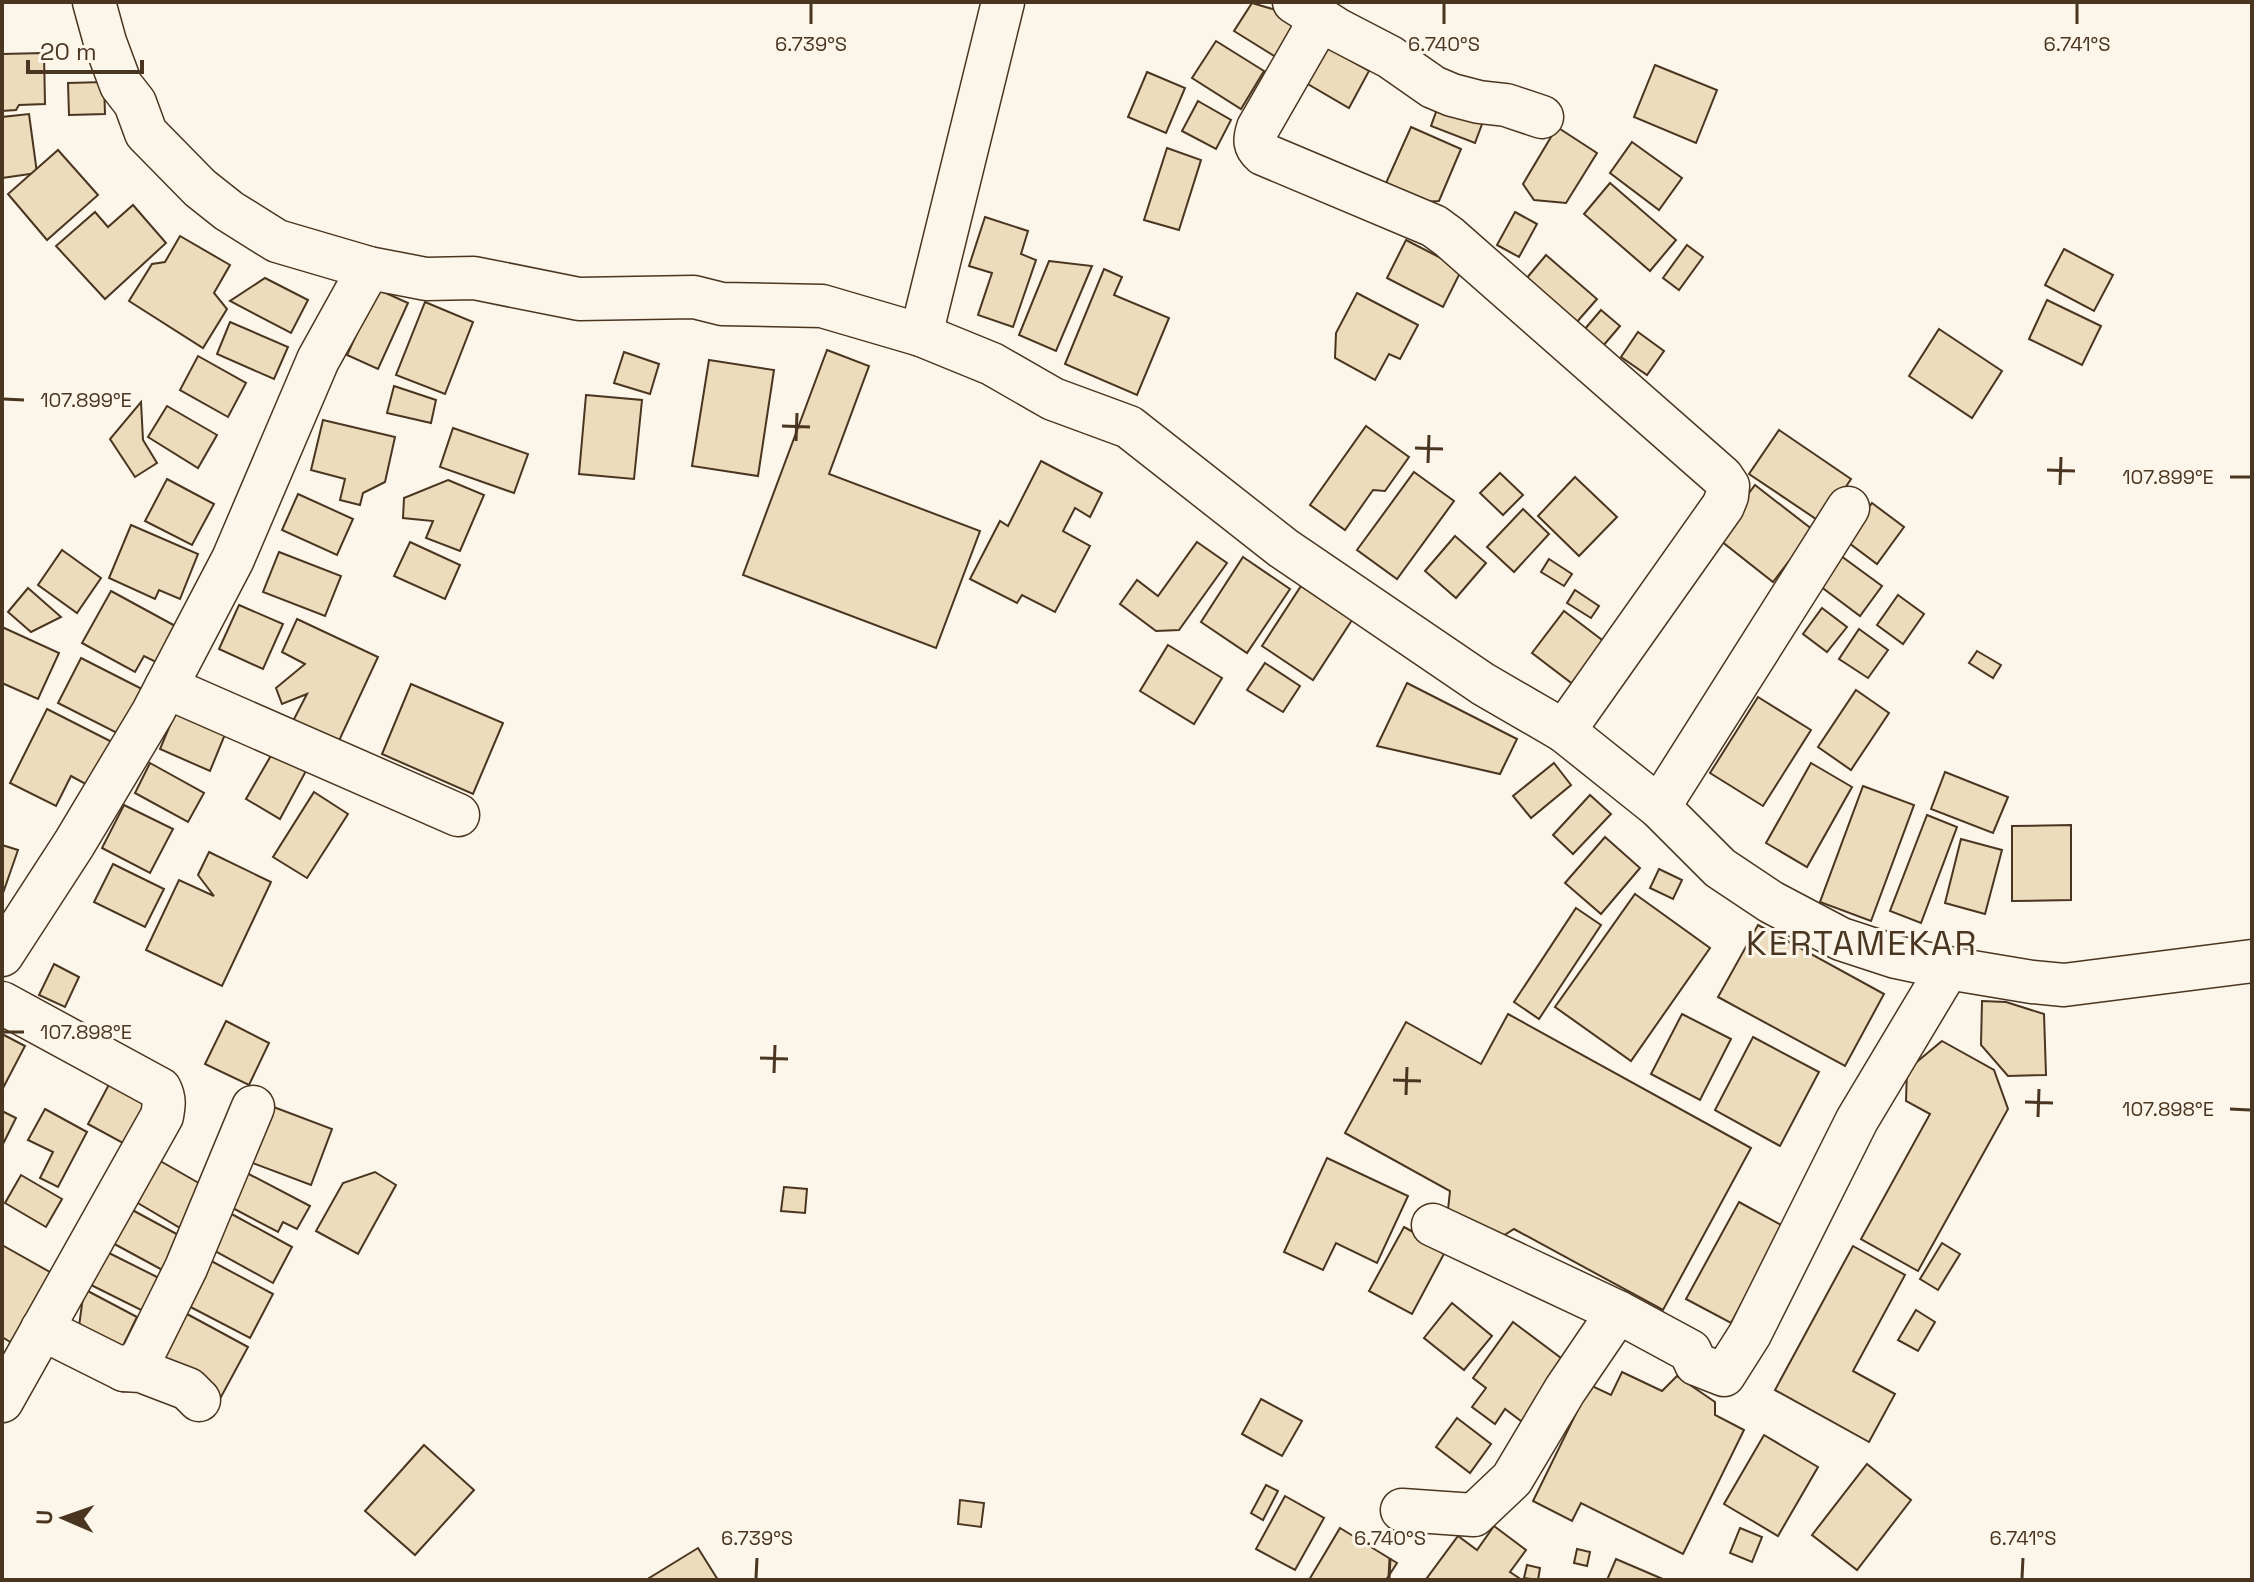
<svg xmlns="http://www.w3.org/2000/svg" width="2254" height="1582" font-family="'Space Grotesk',sans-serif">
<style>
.building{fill:#ecdcbc;stroke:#4a3520;stroke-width:2}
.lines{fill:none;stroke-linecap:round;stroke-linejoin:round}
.minor-casing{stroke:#4a3520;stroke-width:45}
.minor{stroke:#fbf6e9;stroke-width:42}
.ticks{fill:none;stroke:#4a3520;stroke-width:3}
.labels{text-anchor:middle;stroke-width:6;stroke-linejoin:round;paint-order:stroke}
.quarter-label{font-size:34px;letter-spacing:2px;fill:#4a3520;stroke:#fbf6e9}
.ticks-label{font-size:20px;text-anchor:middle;fill:#4a3520;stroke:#fbf6e9;stroke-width:6;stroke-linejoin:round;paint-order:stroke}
</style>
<rect width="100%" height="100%" fill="#fbf6e9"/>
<g class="building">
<path d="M1252 3 1310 20 1284 62 1234 31Z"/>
<path d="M1314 40 1369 71 1349 108 1294 76Z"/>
<path d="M1216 41 1264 71 1241 109 1192 78Z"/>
<path d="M44 53 45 104 19 105 16 110 2 111V54Z"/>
<path d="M1655 65 1717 90 1696 143 1634 117Z"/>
<path d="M1147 72 1185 88 1166 133 1128 117Z"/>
<path d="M104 82 105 114 69 115 68 83Z"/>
<path d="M1198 101 1231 120 1216 149 1182 131Z"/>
<path d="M1440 101 1485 116 1475 143 1431 126Z"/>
<path d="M29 114 37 173 2 178V117Z"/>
<path d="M1411 127 1461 149 1439 201 1406 203 1382 192Z"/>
<path d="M1557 127 1597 153 1566 203 1534 200 1523 184Z"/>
<path d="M1632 142 1682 178 1659 210 1610 173Z"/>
<path d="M1167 148 1201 160 1179 230 1144 220Z"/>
<path d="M58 150 98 195 47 240 8 194Z"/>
<path d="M1610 183 1676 240 1650 271 1584 214Z"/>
<path d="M133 205 166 243 105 299 56 246 95 212 108 227Z"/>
<path d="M1515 212 1537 224 1519 257 1497 245Z"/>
<path d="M985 217 1028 231 1021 254 1036 260 1013 327 978 315 992 273 969 266Z"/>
<path d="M180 236 230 265 214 293 227 309 203 348 129 301 152 264 165 262Z"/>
<path d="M1406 240 1462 269 1443 307 1387 278Z"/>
<path d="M1687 245 1703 257 1679 290 1663 278Z"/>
<path d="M2064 249 2113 275 2094 311 2045 285Z"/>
<path d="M1546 255 1597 299 1576 323 1526 279Z"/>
<path d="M1049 261 1092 266 1056 351 1019 335Z"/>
<path d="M1104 269 1122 277 1114 295 1169 318 1137 395 1065 364Z"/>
<path d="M265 278 308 300 291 333 230 301Z"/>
<path d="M377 289 408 303 378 369 347 355Z"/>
<path d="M1357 293 1418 325 1400 359 1389 354 1375 380 1335 358 1336 333Z"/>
<path d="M2047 300 2101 326 2082 365 2029 339Z"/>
<path d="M425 302 473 322 445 394 396 375Z"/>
<path d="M1601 310 1620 326 1603 346 1584 330Z"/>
<path d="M230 322 288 347 274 379 217 354Z"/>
<path d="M1939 329 2002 371 1972 418 1909 376Z"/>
<path d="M1638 332 1664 351 1647 375 1621 357Z"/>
<path d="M827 350 869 366 829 474 980 531 936 648 743 575Z"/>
<path d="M624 352 659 364 650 394 614 383Z"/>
<path d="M198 356 246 383 228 417 180 390Z"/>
<path d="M709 360 774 370 758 476 692 466Z"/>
<path d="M394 386 436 400 431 423 387 413Z"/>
<path d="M586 395 642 400 634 479 579 474Z"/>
<path d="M141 402 143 440 157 463 135 477 110 439Z"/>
<path d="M167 406 217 435 198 468 148 437Z"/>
<path d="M323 420 395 437 385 482 363 493 360 505 340 500 345 479 311 470Z"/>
<path d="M1366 426 1409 457 1385 491 1373 490 1345 530 1310 505Z"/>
<path d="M453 428 528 454 514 493 440 467Z"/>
<path d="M1779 430 1851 479 1822 523 1749 474Z"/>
<path d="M1041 461 1102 493 1090 517 1075 508 1063 531 1090 546 1055 612 1022 595 1017 603 970 579 1000 521 1008 526Z"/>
<path d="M1414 472 1454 501 1397 579 1357 550Z"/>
<path d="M1500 473 1523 495 1503 515 1480 493Z"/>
<path d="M1575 477 1617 517 1579 556 1538 516Z"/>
<path d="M167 479 214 504 192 545 145 521Z"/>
<path d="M448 480 484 495 460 551 426 538 433 521 403 518 404 498Z"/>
<path d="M1755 485 1813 530 1773 582 1716 537Z"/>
<path d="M298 494 353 519 337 555 282 530Z"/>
<path d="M1872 503 1904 527 1877 564 1845 540Z"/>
<path d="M1523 509 1549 534 1514 572 1487 547Z"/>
<path d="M131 525 198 554 180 599 159 590 155 599 109 578Z"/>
<path d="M1455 536 1486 563 1456 598 1425 571Z"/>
<path d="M410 542 460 565 445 599 394 576Z"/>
<path d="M1197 542 1227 563 1179 630 1156 631 1120 604 1137 580 1158 596Z"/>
<path d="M62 550 101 578 77 613 38 585Z"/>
<path d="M279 552 341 576 325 616 263 592Z"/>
<path d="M1837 553 1882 586 1860 616 1816 583Z"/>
<path d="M1243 557 1290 589 1247 653 1201 622Z"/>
<path d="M1549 559 1572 574 1564 586 1541 572Z"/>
<path d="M1301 586 1352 620 1313 680 1262 646Z"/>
<path d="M28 588 61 617 31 632 8 612Z"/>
<path d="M1575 590 1599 606 1591 618 1567 603Z"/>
<path d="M111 591 179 628 160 664 144 656 135 672 82 643Z"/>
<path d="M1898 595 1924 614 1903 644 1877 625Z"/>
<path d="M239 605 283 624 263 669 219 649Z"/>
<path d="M1822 608 1847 627 1827 652 1803 634Z"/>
<path d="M1564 611 1606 643 1574 685 1532 653Z"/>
<path d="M297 619 378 657 337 745 292 723 307 694 282 704 276 688 305 664 282 652Z"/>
<path d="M2 627 59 653 38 699 2 683Z"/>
<path d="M1859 629 1888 650 1868 678 1839 659Z"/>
<path d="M1168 645 1222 678 1194 724 1140 691Z"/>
<path d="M1977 651 2001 665 1993 678 1969 663Z"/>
<path d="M81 658 142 689 119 734 58 703Z"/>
<path d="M1265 663 1300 686 1283 712 1247 690Z"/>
<path d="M1407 683 1517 739 1500 774 1377 746Z"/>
<path d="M411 684 503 723 473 794 382 754Z"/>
<path d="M1856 690 1889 713 1851 770 1818 747Z"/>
<path d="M1758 697 1811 730 1763 806 1710 773Z"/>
<path d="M178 706 228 727 210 771 160 749Z"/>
<path d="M47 709 114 743 91 787 71 776 56 806 10 783Z"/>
<path d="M273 752 306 771 280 819 246 799Z"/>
<path d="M150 763 204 793 188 822 135 793Z"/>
<path d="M1554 763 1571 785 1531 818 1513 796Z"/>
<path d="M1811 763 1852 787 1807 867 1766 843Z"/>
<path d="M1945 772 2008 797 1993 833 1931 809Z"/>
<path d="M1863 786 1914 805 1871 921 1820 902Z"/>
<path d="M314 792 348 814 307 878 273 857Z"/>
<path d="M1590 795 1611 814 1573 854 1553 835Z"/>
<path d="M124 805 173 829 150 873 102 848Z"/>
<path d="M1927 815 1957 827 1921 923 1890 911Z"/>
<path d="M2071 825V900L2012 901V826Z"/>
<path d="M1605 837 1640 868 1601 914 1565 883Z"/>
<path d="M1961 839 2002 850 1985 914 1945 903Z"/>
<path d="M2 845 18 850 2 896Z"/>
<path d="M209 852 271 882 222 986 146 950 179 880 214 896 198 875Z"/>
<path d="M113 864 164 889 145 927 94 902Z"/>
<path d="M1659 869 1682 880 1673 899 1650 888Z"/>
<path d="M1635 894 1710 948 1631 1061 1555 1007Z"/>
<path d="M1576 908 1601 925 1539 1019 1514 1002Z"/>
<path d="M1758 925 1884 994 1845 1066 1718 997Z"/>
<path d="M54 964 79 977 65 1007 39 995Z"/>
<path d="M1982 1001 2006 1002 2044 1014 2046 1075 2008 1076 1981 1045Z"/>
<path d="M1508 1014 1751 1148 1663 1310 1514 1229 1495 1241 1447 1219 1450 1191 1345 1133 1406 1022 1481 1064Z"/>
<path d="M1682 1014 1731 1039 1700 1100 1651 1074Z"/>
<path d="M226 1021 269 1043 249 1085 205 1064Z"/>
<path d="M2 1034 25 1046 3 1088 2 1087Z"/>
<path d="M1753 1037 1819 1072 1780 1146 1715 1110Z"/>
<path d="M1942 1041 1994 1070 2008 1109 1918 1271 1861 1239 1930 1114 1906 1101 1907 1070Z"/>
<path d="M114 1075 158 1099 132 1148 88 1124Z"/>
<path d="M263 1103 332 1129 311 1185 242 1159Z"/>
<path d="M45 1109 87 1132 58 1187 40 1178 53 1152 28 1140Z"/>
<path d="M2 1111 16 1118 2 1146Z"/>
<path d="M155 1158 211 1190 187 1232 131 1199Z"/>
<path d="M1327 1158 1408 1196 1377 1263 1336 1243 1323 1270 1284 1252Z"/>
<path d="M245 1172 310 1206 297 1229 283 1222 278 1232 227 1205Z"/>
<path d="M375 1172 396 1185 358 1254 316 1231 343 1183Z"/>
<path d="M21 1175 62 1199 46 1227 5 1203Z"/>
<path d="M784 1187 807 1189 805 1213 781 1211Z"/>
<path d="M1739 1202 1783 1226 1731 1323 1686 1299Z"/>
<path d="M125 1206 184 1238 166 1272 107 1240Z"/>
<path d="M228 1212 292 1247 273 1283 208 1247Z"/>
<path d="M1404 1227 1446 1250 1412 1314 1369 1291Z"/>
<path d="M1942 1243 1960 1254 1938 1290 1920 1279Z"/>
<path d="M2 1245 57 1276 17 1346 2 1337Z"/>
<path d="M1853 1246 1905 1275 1853 1371 1895 1394 1869 1442 1775 1390Z"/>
<path d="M99 1248 163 1280 147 1313 83 1281Z"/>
<path d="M200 1255 273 1294 250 1338 177 1300Z"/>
<path d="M84 1289 137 1317 118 1356 78 1334Z"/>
<path d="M1452 1303 1492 1336 1464 1370 1424 1338Z"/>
<path d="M176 1308 248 1347 221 1397 149 1358Z"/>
<path d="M1916 1310 1935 1322 1918 1351 1898 1340Z"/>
<path d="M1513 1322 1569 1364 1525 1424 1505 1409 1495 1424 1472 1407 1486 1388 1473 1378Z"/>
<path d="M1622 1372 1662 1391 1677 1376 1715 1402V1415L1744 1430 1683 1554 1581 1503 1572 1521 1533 1501 1590 1385 1611 1395Z"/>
<path d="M1261 1399 1302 1421 1282 1456 1242 1434Z"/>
<path d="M1457 1418 1491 1444 1470 1473 1436 1447Z"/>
<path d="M1764 1435 1818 1467 1778 1536 1724 1504Z"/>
<path d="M424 1445 474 1490 415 1555 365 1511Z"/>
<path d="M1867 1464 1911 1500 1857 1570 1812 1535Z"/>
<path d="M1266 1485 1278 1491 1263 1520 1251 1513Z"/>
<path d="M1285 1496 1324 1518 1295 1570 1256 1549Z"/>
<path d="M960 1500 984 1503 981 1527 958 1524Z"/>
<path d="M1494 1526 1526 1550 1510 1572 1522 1580H1431L1427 1578 1458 1536 1477 1550Z"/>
<path d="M1340 1528 1397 1563 1386 1580H1309Z"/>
<path d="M1740 1528 1762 1537 1752 1562 1730 1553Z"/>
<path d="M698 1548 718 1580H646Z"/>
<path d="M1577 1549 1590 1552 1587 1566 1574 1563Z"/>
<path d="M1616 1559 1665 1580H1607Z"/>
<path d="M1527 1565 1540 1568 1538 1580 1524 1578Z"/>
</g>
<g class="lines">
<defs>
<g id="minor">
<path d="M94 2 105 42 121 85 135 103 146 133 200 188 229 211 277 241 369 268 426 279 474 278 579 299 694 297 722 304 822 306 921 335 992 364 1053 399 1129 427 1283 548 1483 684 1564 731 1659 807 1720 868 1771 902 1841 939 1896 957 1948 968 2032 982 2064 985 2252 961"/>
<path d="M1294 2 1338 30 1390 57 1433 87 1452 95 1479 102 1506 105 1542 117"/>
<path d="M1320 20 1258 128C1254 140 1254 146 1263 154L1434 226 1449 237 1722 477 1728 486 1727 496 1723 506 1564 731"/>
<path d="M921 335 1003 2"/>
<path d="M166 687 458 815"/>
<path d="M1659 807 1848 508"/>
<path d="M2 955 74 844 153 712 233 559 318 360 369 268"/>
<path d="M2 1003 160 1089C165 1099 164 1105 162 1116L2 1401"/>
<path d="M1433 1225 1618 1312 1690 1351 1696 1364 1724 1375 1750 1334 1857 1120 1948 968"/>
<path d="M42 1329 124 1370 141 1371 188 1389 199 1400"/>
<path d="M124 1370 141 1359 186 1268 253 1107"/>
<path d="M1402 1510 1474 1515 1512 1479 1565 1390 1618 1312"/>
</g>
</defs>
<use href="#minor" class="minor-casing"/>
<use href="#minor" class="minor"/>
</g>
<path class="ticks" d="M811 24V4M1444 24V4M2077 24V4M4 399 24 400M782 426 810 427M796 441 797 413M1415 448 1443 449M1428 463 1429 435M2047 470 2075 471M2230 477H2250M2060 485 2061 457M4 1032H24M760 1058 788 1059M774 1073 775 1045M1393 1080 1421 1081M1406 1095 1407 1067M2025 1102 2053 1103M2230 1109 2250 1110M2038 1117 2039 1089M756 1578 757 1558M1389 1578 1390 1558M2022 1578 2023 1558"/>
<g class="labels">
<g class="quarter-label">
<text x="1862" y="955">KERTAMEKAR</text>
</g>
</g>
<g class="ticks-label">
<text x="811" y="51">6.739°S</text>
<text x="1444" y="51">6.740°S</text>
<text x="2077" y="51">6.741°S</text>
<text x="86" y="407">107.899°E</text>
<text x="2168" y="484">107.899°E</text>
<text x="86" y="1039">107.898°E</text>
<text x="2168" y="1116">107.898°E</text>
<text x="757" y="1545">6.739°S</text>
<text x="1390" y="1545">6.740°S</text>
<text x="2023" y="1545">6.741°S</text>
</g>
<rect width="2254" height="1582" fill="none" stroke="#4a3520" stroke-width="8"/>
<g transform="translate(64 1518) rotate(272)" stroke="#fbf6e9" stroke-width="6" paint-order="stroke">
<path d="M0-6L14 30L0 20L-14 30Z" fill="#4a3520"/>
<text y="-12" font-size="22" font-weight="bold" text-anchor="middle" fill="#4a3520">U</text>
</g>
<path d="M28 60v12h114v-12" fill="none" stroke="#4a3520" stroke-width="4"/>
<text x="40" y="60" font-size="24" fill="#4a3520" stroke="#fbf6e9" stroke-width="6" paint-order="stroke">20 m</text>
</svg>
